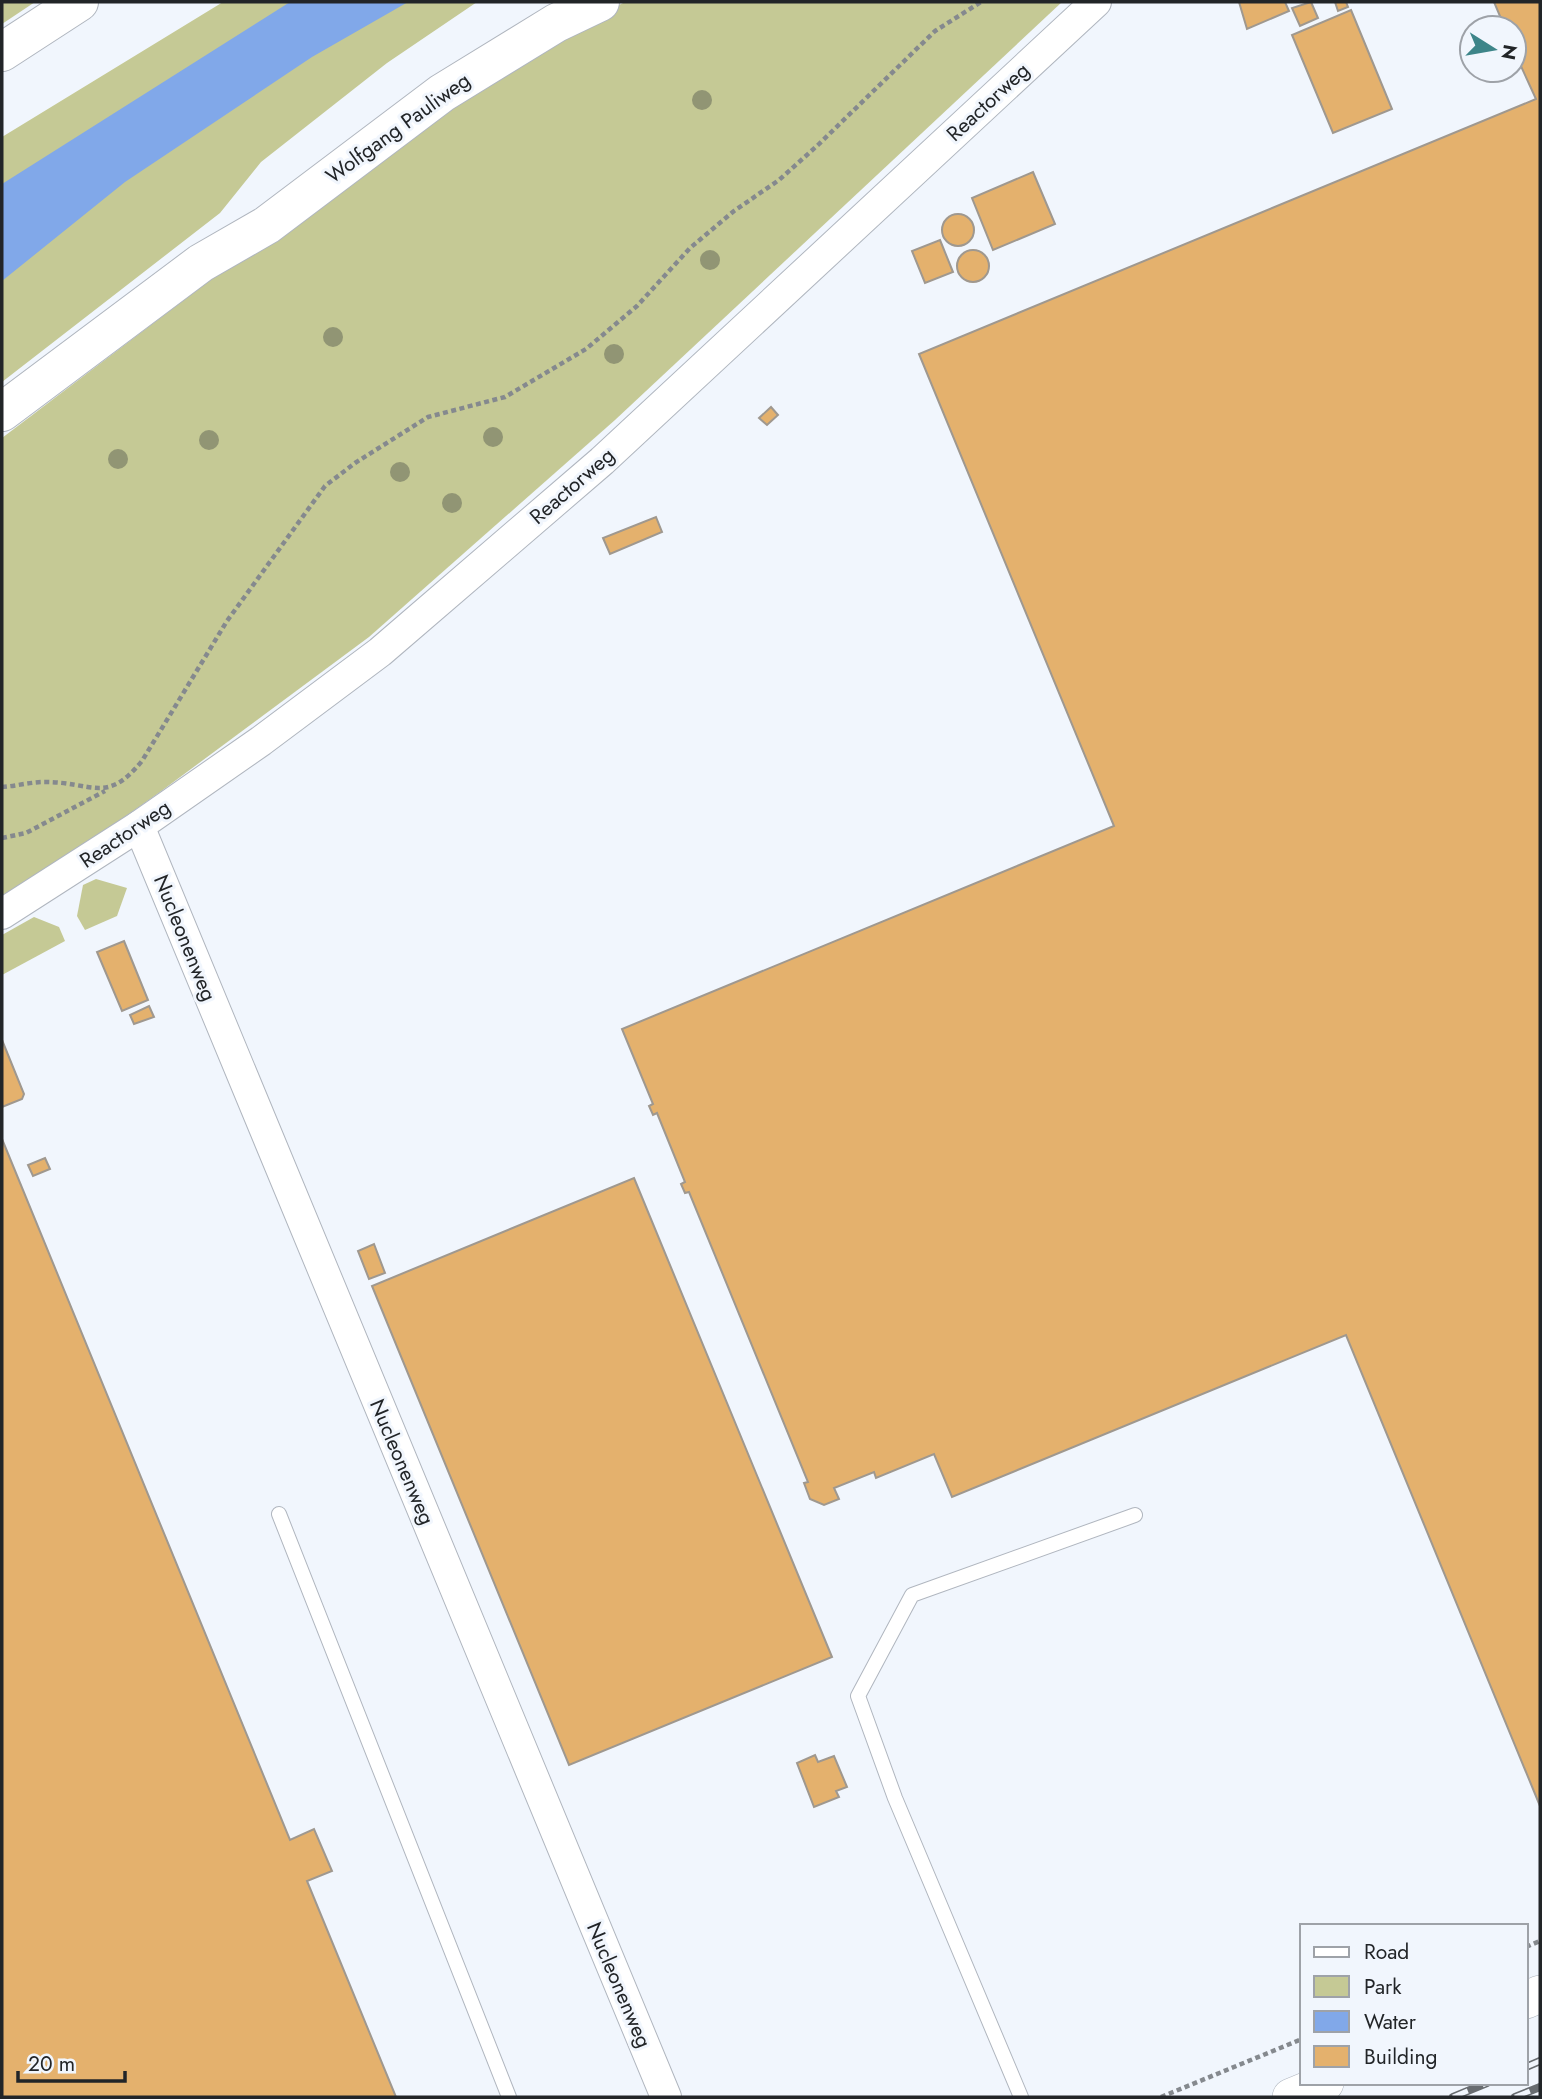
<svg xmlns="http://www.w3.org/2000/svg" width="1542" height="2099" font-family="Jost,sans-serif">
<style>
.green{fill:#c5c995}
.water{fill:#81a8e9}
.building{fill:#e4b16d;stroke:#9f988f;stroke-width:2}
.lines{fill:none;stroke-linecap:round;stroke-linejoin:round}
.service-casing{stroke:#b0b6bf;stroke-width:16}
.minor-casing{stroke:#b0b6bf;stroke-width:32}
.tertiary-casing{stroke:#b0b6bf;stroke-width:38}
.secondary-casing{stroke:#b0b6bf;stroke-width:40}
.motorway-casing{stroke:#b0b6bf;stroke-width:40}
.path{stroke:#85898e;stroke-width:4.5;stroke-dasharray:5 3.5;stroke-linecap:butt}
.service{stroke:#fff;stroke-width:14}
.minor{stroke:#fff;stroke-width:30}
.tertiary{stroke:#fff;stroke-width:37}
.secondary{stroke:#fff;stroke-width:38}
.motorway{stroke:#fff;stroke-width:38}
.rail-casing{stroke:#686c70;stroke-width:8}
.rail{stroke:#f1f6fd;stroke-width:5;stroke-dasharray:16;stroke-linecap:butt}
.tree{fill:#919574}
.labels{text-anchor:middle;stroke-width:6;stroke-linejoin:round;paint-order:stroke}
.street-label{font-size:21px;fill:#222528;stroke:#f1f6fd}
</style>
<rect width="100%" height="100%" fill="#f1f6fd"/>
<g class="green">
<path d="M2 2H35L2 24Z"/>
<path d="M223 2H477L387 63 261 162 220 213 2 382V137Z"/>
<path d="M625 2H1062L615 420 369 637 160 792 2 904V438L280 227 513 58Z"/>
<path d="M96 879 127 888 117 916 85 930 77 916 83 885Z"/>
<path d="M34 917 59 927 65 941 2 975V935Z"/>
</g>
<path class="water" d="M290 2H408L312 57 125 182 2 281V184Z"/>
<g class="building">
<path d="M1239 2H1285L1289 11 1247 29Z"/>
<path d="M1311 2 1318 18 1300 26 1292 8Z"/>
<path d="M1335 2H1346L1348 7 1338 11Z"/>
<path d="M1494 2H1540V1806L1346 1335 952 1497 934 1454 876 1478 874 1472 834 1488 839 1499 824 1505 810 1499 804 1483 808 1482 689 1192 685 1193 681 1184 685 1182 657 1113 653 1115 649 1106 653 1104 622 1029 1114 826 919 354 1536 99 1514 51V28H1505Z"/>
<path d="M1351 10 1392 109 1333 133 1292 35Z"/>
<path d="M1033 172 1055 224 993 250 972 198Z"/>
<circle cx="958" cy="230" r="16"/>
<path d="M940 240 953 272 925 283 912 251Z"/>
<circle cx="973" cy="266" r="16"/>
<path d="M771 407 778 415 767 425 759 418Z"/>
<path d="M656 517 662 532 610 554 603 538Z"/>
<path d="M124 941 148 1000 122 1011 97 952Z"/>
<path d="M149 1006 154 1017 134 1024 130 1015Z"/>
<path d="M2 1040 24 1094 22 1099 2 1107Z"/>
<path d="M2 1139 290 1840 314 1829 332 1871 307 1881 396 2097H2Z"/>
<path d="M45 1158 50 1169 33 1176 28 1165Z"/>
<path d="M634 1178 832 1657 569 1765 372 1286Z"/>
<path d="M374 1244 385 1273 369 1279 358 1251Z"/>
<path d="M815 1755 818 1762 834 1756 847 1787 836 1791 839 1797 814 1807 797 1763Z"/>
</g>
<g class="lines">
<defs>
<g id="service">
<path d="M279 1514 509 2097"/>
<path d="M1021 2097 895 1798 858 1696 912 1595 1135 1515"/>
</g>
<g id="minor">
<path d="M139 826 666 2097"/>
<path d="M2 914 139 826 261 741 380 652 602 461 1096 2"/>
</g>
<g id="tertiary">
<path d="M1526 2000 1540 1994"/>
<path d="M1291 2097 1325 2083"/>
</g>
<path id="secondary" d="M2 412 201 263 267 225 442 93 556 23 600 2"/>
<path id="motorway" d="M2 52 79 2"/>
</defs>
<use href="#service" class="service-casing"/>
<use href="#minor" class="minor-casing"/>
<use href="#tertiary" class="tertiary-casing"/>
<use href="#secondary" class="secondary-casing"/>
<use href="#motorway" class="motorway-casing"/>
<g class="path">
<path d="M2 787C16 786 31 782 45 782 93 782 106 805 142 761L227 621 325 486 355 463 428 417 505 397 586 349 637 306 690 248 734 211 779 180 818 145 935 31 981 2"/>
<path d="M2 838 26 833 105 791"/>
<path d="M1526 1947 1540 1941"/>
<path d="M1161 2097 1302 2039"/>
</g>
<use href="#service" class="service"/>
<use href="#minor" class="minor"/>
<use href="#tertiary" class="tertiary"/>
<use href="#secondary" class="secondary"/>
<use href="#motorway" class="motorway"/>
<defs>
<g id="rail">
<path d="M1526 2067 1540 2061"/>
<path d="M1453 2097 1487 2083"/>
<path d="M1515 2097 1540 2087"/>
</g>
</defs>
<use href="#rail" class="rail-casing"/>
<use href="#rail" class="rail"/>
</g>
<g class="tree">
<circle cx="702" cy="100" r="10"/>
<circle cx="710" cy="260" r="10"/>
<circle cx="333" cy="337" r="10"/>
<circle cx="614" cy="354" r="10"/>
<circle cx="493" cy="437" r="10"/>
<circle cx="209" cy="440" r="10"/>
<circle cx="118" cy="459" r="10"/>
<circle cx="400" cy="472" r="10"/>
<circle cx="452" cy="503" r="10"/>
</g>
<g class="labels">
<g class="street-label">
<text transform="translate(988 102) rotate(-43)" y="7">Reactorweg</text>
<text transform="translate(398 128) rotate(-36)" y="7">Wolfgang Pauliweg</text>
<text transform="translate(572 486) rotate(-41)" y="7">Reactorweg</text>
<text transform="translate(125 834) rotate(-34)" y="7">Reactorweg</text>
<text transform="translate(185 938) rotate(68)" y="7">Nucleonenweg</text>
<text transform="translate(402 1462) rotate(67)" y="7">Nucleonenweg</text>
<text transform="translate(619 1985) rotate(67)" y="7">Nucleonenweg</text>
</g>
</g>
<rect width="1542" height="2099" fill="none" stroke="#222528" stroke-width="7"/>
<rect x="1300" y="1924" width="228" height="161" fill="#f1f6fd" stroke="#9ea2a8" stroke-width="2"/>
<rect x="1314" y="1947" width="35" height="10" fill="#ffffff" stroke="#9ea2a8" stroke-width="2"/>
<text x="1364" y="1959" font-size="21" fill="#222528">Road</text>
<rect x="1314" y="1976" width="35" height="21" fill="#c5c995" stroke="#9ea2a8" stroke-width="2"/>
<text x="1364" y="1994" font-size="21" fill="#222528">Park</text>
<rect x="1314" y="2011" width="35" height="21" fill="#81a8e9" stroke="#9ea2a8" stroke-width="2"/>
<text x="1364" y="2029" font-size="21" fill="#222528">Water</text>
<rect x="1314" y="2046" width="35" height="21" fill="#e4b16d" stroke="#9ea2a8" stroke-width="2"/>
<text x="1364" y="2064" font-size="21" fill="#222528">Building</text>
<g transform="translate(1493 49) rotate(101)"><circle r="33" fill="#f1f6fd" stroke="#9ea2a8" stroke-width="2"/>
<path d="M0-5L12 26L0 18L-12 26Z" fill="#3d8589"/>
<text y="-10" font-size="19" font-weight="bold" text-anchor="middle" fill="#222528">N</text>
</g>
<path d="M18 2071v10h107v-10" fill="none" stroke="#222528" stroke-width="3.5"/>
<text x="28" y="2071" font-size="21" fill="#222528" stroke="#f1f6fd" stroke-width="5" paint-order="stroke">20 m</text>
</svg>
